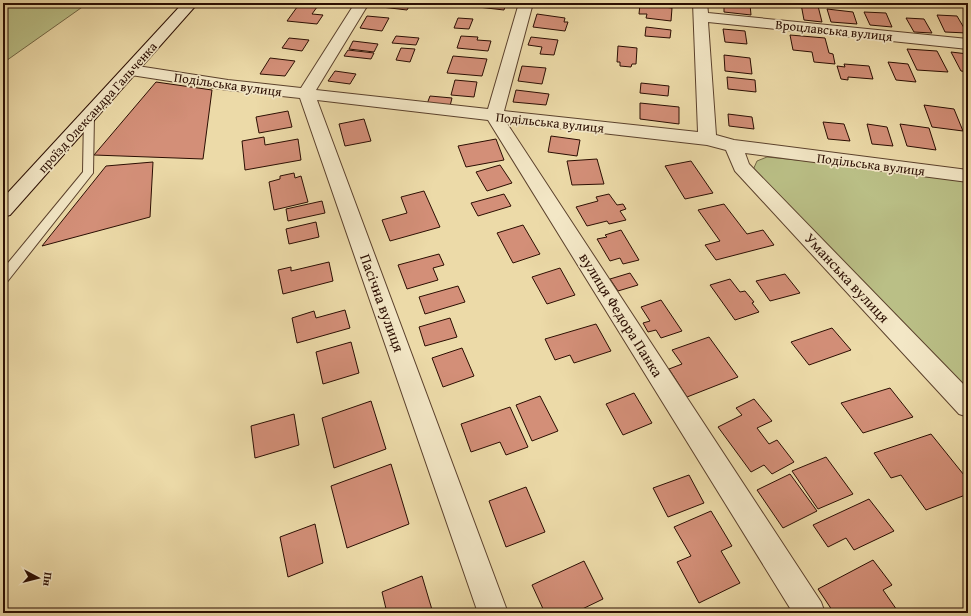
<svg xmlns="http://www.w3.org/2000/svg" width="971" height="616" font-family="'Gentium Book Plus',serif">
<style>
.green{fill:#babf86;stroke:#726644}
.building{fill:#d38f78;stroke:#2b0e02}
.lines{fill:none;stroke-linecap:round;stroke-linejoin:round}
.lane-casing{stroke:#5b412c;stroke-width:2}
.street-casing{stroke:#5b412c;stroke-width:2}
.secondary-casing{stroke:#2b0e02;stroke-width:2}
.lane{fill:#f3e7c6;fill-rule:evenodd}
.street{fill:#f3e7c6;fill-rule:evenodd}
.secondary{fill:#f3e7c6;fill-rule:evenodd}
.labels{text-anchor:middle;stroke-width:3.5;stroke-linejoin:round;paint-order:stroke}
.far-street-label{font-size:13px;fill:#2b0e02;stroke:#f3e7c6}
.street-label{font-size:15px;fill:#2b0e02;stroke:#f3e7c6}
</style>
<rect width="100%" height="100%" fill="#ecdaa8"/>
<filter id="stains"><feTurbulence type="fractalNoise" baseFrequency=".005" numOctaves="4"/><feColorMatrix values="0 0 0 0 .2 0 0 0 0 .09 0 0 0 0 .02 0 0 0 .5 -.17"/></filter>
<radialGradient id="worn" r=".72"><stop offset=".6" stop-color="#630" stop-opacity="0"/><stop offset="1" stop-color="#630" stop-opacity=".3"/></radialGradient>
<g class="green">
<path d="M3 3H88L3 63Z"/>
<path d="M767 157 848 165 968 182V395L753 170 757 161Z"/>
</g>
<g class="building">
<path d="M300 3H320L312 14 323 15 317 24 287 21Z"/>
<path d="M375 3H411L407 10 373 6Z"/>
<path d="M480 3H506L504 10 478 7Z"/>
<path d="M539 3H559L558 6 539 4Z"/>
<path d="M724 3 750 4 751 15 724 12Z"/>
<path d="M886 3H896L898 7 887 6Z"/>
<path d="M955 3H968V7L957 6Z"/>
<path d="M640 4 672 8 671 21 646 18 647 14H639Z"/>
<path d="M801 4 818 6 822 22 804 20Z"/>
<path d="M827 9 853 12 857 24 831 22Z"/>
<path d="M864 12 886 13 892 27 870 25Z"/>
<path d="M537 14 565 18 564 22H568L565 31 533 27Z"/>
<path d="M937 15 957 16 967 33 945 32Z"/>
<path d="M367 16 389 18 382 31 360 28Z"/>
<path d="M458 18 473 19 469 29 454 28Z"/>
<path d="M906 18 924 19 932 33 914 32Z"/>
<path d="M646 27 671 30 670 38 645 36Z"/>
<path d="M723 29 745 31 747 44 725 42Z"/>
<path d="M790 35 825 38 829 53 833 54 835 64 814 62 812 52 793 50Z"/>
<path d="M396 36 419 38 416 45 392 43Z"/>
<path d="M461 36 478 37 477 40 491 41 488 51 457 48Z"/>
<path d="M531 37 558 40 554 55 540 54 542 47 528 45Z"/>
<path d="M289 38 309 40 302 51 282 48Z"/>
<path d="M353 41 378 44 374 52 349 49Z"/>
<path d="M618 46 637 48 636 64H632L631 67 620 66V62H617Z"/>
<path d="M401 48 415 49 410 62 396 60Z"/>
<path d="M907 49 937 51 948 72 917 70Z"/>
<path d="M348 50 374 53 371 59 344 56Z"/>
<path d="M951 52 968 54V72L961 71Z"/>
<path d="M724 55 750 58 752 74 725 71Z"/>
<path d="M453 56 487 59 482 76 447 73Z"/>
<path d="M270 58 295 61 285 76 260 74Z"/>
<path d="M888 62 908 64 916 82 896 80Z"/>
<path d="M844 64 869 66 873 79 848 77V80L841 79 837 66 845 67Z"/>
<path d="M522 66 546 68 542 84 518 81Z"/>
<path d="M335 71 356 74 350 84 328 81Z"/>
<path d="M727 77 755 80 756 92 728 89Z"/>
<path d="M455 80 477 82 474 97 451 95Z"/>
<path d="M156 82 212 90 203 159 94 155Z"/>
<path d="M641 83 669 86 668 96 640 93Z"/>
<path d="M516 90 549 94 546 105 513 102Z"/>
<path d="M430 96 452 98 450 106 427 104Z"/>
<path d="M640 103 679 107V124L640 119Z"/>
<path d="M924 105 954 109 963 131 932 127Z"/>
<path d="M288 111 292 127 259 133 256 117Z"/>
<path d="M728 114 752 117 754 129 729 126Z"/>
<path d="M364 119 371 141 345 146 339 124Z"/>
<path d="M823 122 844 124 850 141 828 139Z"/>
<path d="M867 124 887 127 893 146 872 144Z"/>
<path d="M900 124 929 128 936 150 907 146Z"/>
<path d="M551 136 580 140 577 156 548 152Z"/>
<path d="M264 137 265 145 298 139 301 160 245 170 242 141Z"/>
<path d="M496 139 504 160 466 167 458 146Z"/>
<path d="M597 159 604 184 572 185 567 161Z"/>
<path d="M691 161 713 193 685 199 665 166Z"/>
<path d="M153 162 150 217 42 246 106 166Z"/>
<path d="M500 165 512 183 487 191 476 172Z"/>
<path d="M294 173 295 178 301 176 308 202 274 210 269 182 280 179V176Z"/>
<path d="M424 191 440 227 390 241 382 220 407 213 401 197Z"/>
<path d="M504 194 511 206 478 216 471 203Z"/>
<path d="M609 194 617 205 623 204 626 209 620 211 626 220 609 224 607 221 587 226 576 207 598 201 596 197Z"/>
<path d="M322 201 325 213 288 221 286 209Z"/>
<path d="M724 204 747 234 763 230 774 245 716 260 705 245 720 241 698 210Z"/>
<path d="M316 222 319 237 289 244 286 229Z"/>
<path d="M523 225 540 254 513 263 497 233Z"/>
<path d="M621 230 639 260 623 264 620 258 610 261 597 239 607 237 605 235Z"/>
<path d="M439 254 444 265 433 268 438 280 407 289 398 265Z"/>
<path d="M329 262 333 281 283 294 278 270 291 267V271Z"/>
<path d="M560 268 575 295 547 304 532 277Z"/>
<path d="M630 273 638 285 618 291 610 279Z"/>
<path d="M785 274 800 293 770 301 756 281Z"/>
<path d="M730 279 740 292 745 291 754 302 752 303 759 312 735 320 710 285Z"/>
<path d="M458 286 465 302 425 314 419 297Z"/>
<path d="M661 300 682 331 661 338 656 330 648 332 643 323 650 321 641 307Z"/>
<path d="M345 310 350 328 297 343 292 318 314 311 316 318Z"/>
<path d="M450 318 457 337 425 346 419 327Z"/>
<path d="M596 324 611 351 574 363 570 355 555 360 545 339Z"/>
<path d="M832 328 851 350 809 365 791 342Z"/>
<path d="M709 337 738 377 687 397 669 369 682 364 672 350Z"/>
<path d="M351 342 359 373 323 384 316 352Z"/>
<path d="M462 348 474 376 443 387 432 358Z"/>
<path d="M890 388 913 417 863 433 841 403Z"/>
<path d="M634 393 652 423 623 435 606 404Z"/>
<path d="M540 396 558 431 532 441 516 405Z"/>
<path d="M754 399 772 421 757 428 769 444 777 440 794 462 772 474 764 465 751 472 718 427 742 415 736 408Z"/>
<path d="M371 401 386 449 334 468 322 418Z"/>
<path d="M510 407 528 447 506 455 500 442 471 452 461 424Z"/>
<path d="M294 414 299 445 255 458 251 426Z"/>
<path d="M931 434 968 480V494L926 510 901 475 891 478 874 453Z"/>
<path d="M826 457 853 494 818 509 792 471Z"/>
<path d="M391 464 409 524 347 548 331 486Z"/>
<path d="M790 474 817 511 783 528 757 490Z"/>
<path d="M689 475 704 503 668 517 653 488Z"/>
<path d="M526 487 545 532 506 547 489 501Z"/>
<path d="M869 499 894 531 854 550 846 538 828 547 813 525Z"/>
<path d="M711 511 732 546 721 551 740 583 699 603 677 562 691 556 674 527Z"/>
<path d="M315 524 323 563 288 577 280 537Z"/>
<path d="M873 560 892 585 883 590 899 613H834L818 589Z"/>
<path d="M584 561 603 599 574 613H545L532 585Z"/>
<path d="M422 576 433 613H387L382 592Z"/>
</g>
<g class="lines">
<defs>
<path id="lane" d="M89 112 94 115 93 173 7 282 3 283V269L83 172 84 115Z"/>
<path id="street" d="M355 3H369L316 90 488 109 519 3H533L504 111 698 132 693 3H707L708 13 968 39V49L708 22 716 135 734 140 968 170V182L745 153 749 164 968 389V417L959 414 735 171 726 150 707 145 506 122 821 602 825 613H793L488 120 317 100 508 613H478L300 98 228 90 131 75 125 73 123 70 125 67 131 65 228 80 301 88Z"/>
<path id="secondary" d="M183 3H198L10 215 3 217V198Z"/>
</defs>
<use href="#lane" class="lane-casing"/>
<use href="#street" class="street-casing"/>
<use href="#secondary" class="secondary-casing"/>
<use href="#lane" class="lane"/>
<use href="#street" class="street"/>
<use href="#secondary" class="secondary"/>
</g>
<g class="labels">
<g class="far-street-label">
<text transform="translate(834 30) rotate(6)" y="5">Вроцлавська вулиця</text>
<text transform="translate(228 84) rotate(8)" y="5">Подільська вулиця</text>
<text transform="translate(97 107) rotate(-48)" y="5">проїзд Олександра Гальченка</text>
<text transform="translate(550 122) rotate(6)" y="5">Подільська вулиця</text>
<text transform="translate(871 164) rotate(7)" y="5">Подільська вулиця</text>
</g>
<g class="street-label">
<text transform="translate(847 278) rotate(47)" y="5">Уманська вулиця</text>
<text transform="translate(382 303) rotate(70)" y="5">Пасічна вулиця</text>
<text transform="translate(621 315) rotate(58)" y="5">вулиця Федора Панка</text>
</g>
</g>
<rect width="971" height="616" fill="none" stroke="#ecdaa8" stroke-width="16"/>
<rect x="4" y="4" width="963" height="608" fill="none" stroke="#2b0e02" stroke-width="2"/>
<rect x="8" y="8" width="955" height="600" fill="none" stroke="#2b0e02"/>
<g transform="translate(38 578) rotate(97)" stroke="#f3e7c6" stroke-width="3" paint-order="stroke">
<path d="M0-3L7 15L0 10L-7 15Z" fill="#2b0e02"/>
<text y="-6" font-size="11" font-weight="bold" text-anchor="middle" fill="#2b0e02">Пн</text>
</g>
<rect width="100%" height="100%" filter="url(#stains)"/>
<rect width="100%" height="100%" fill="url(#worn)"/>
</svg>
